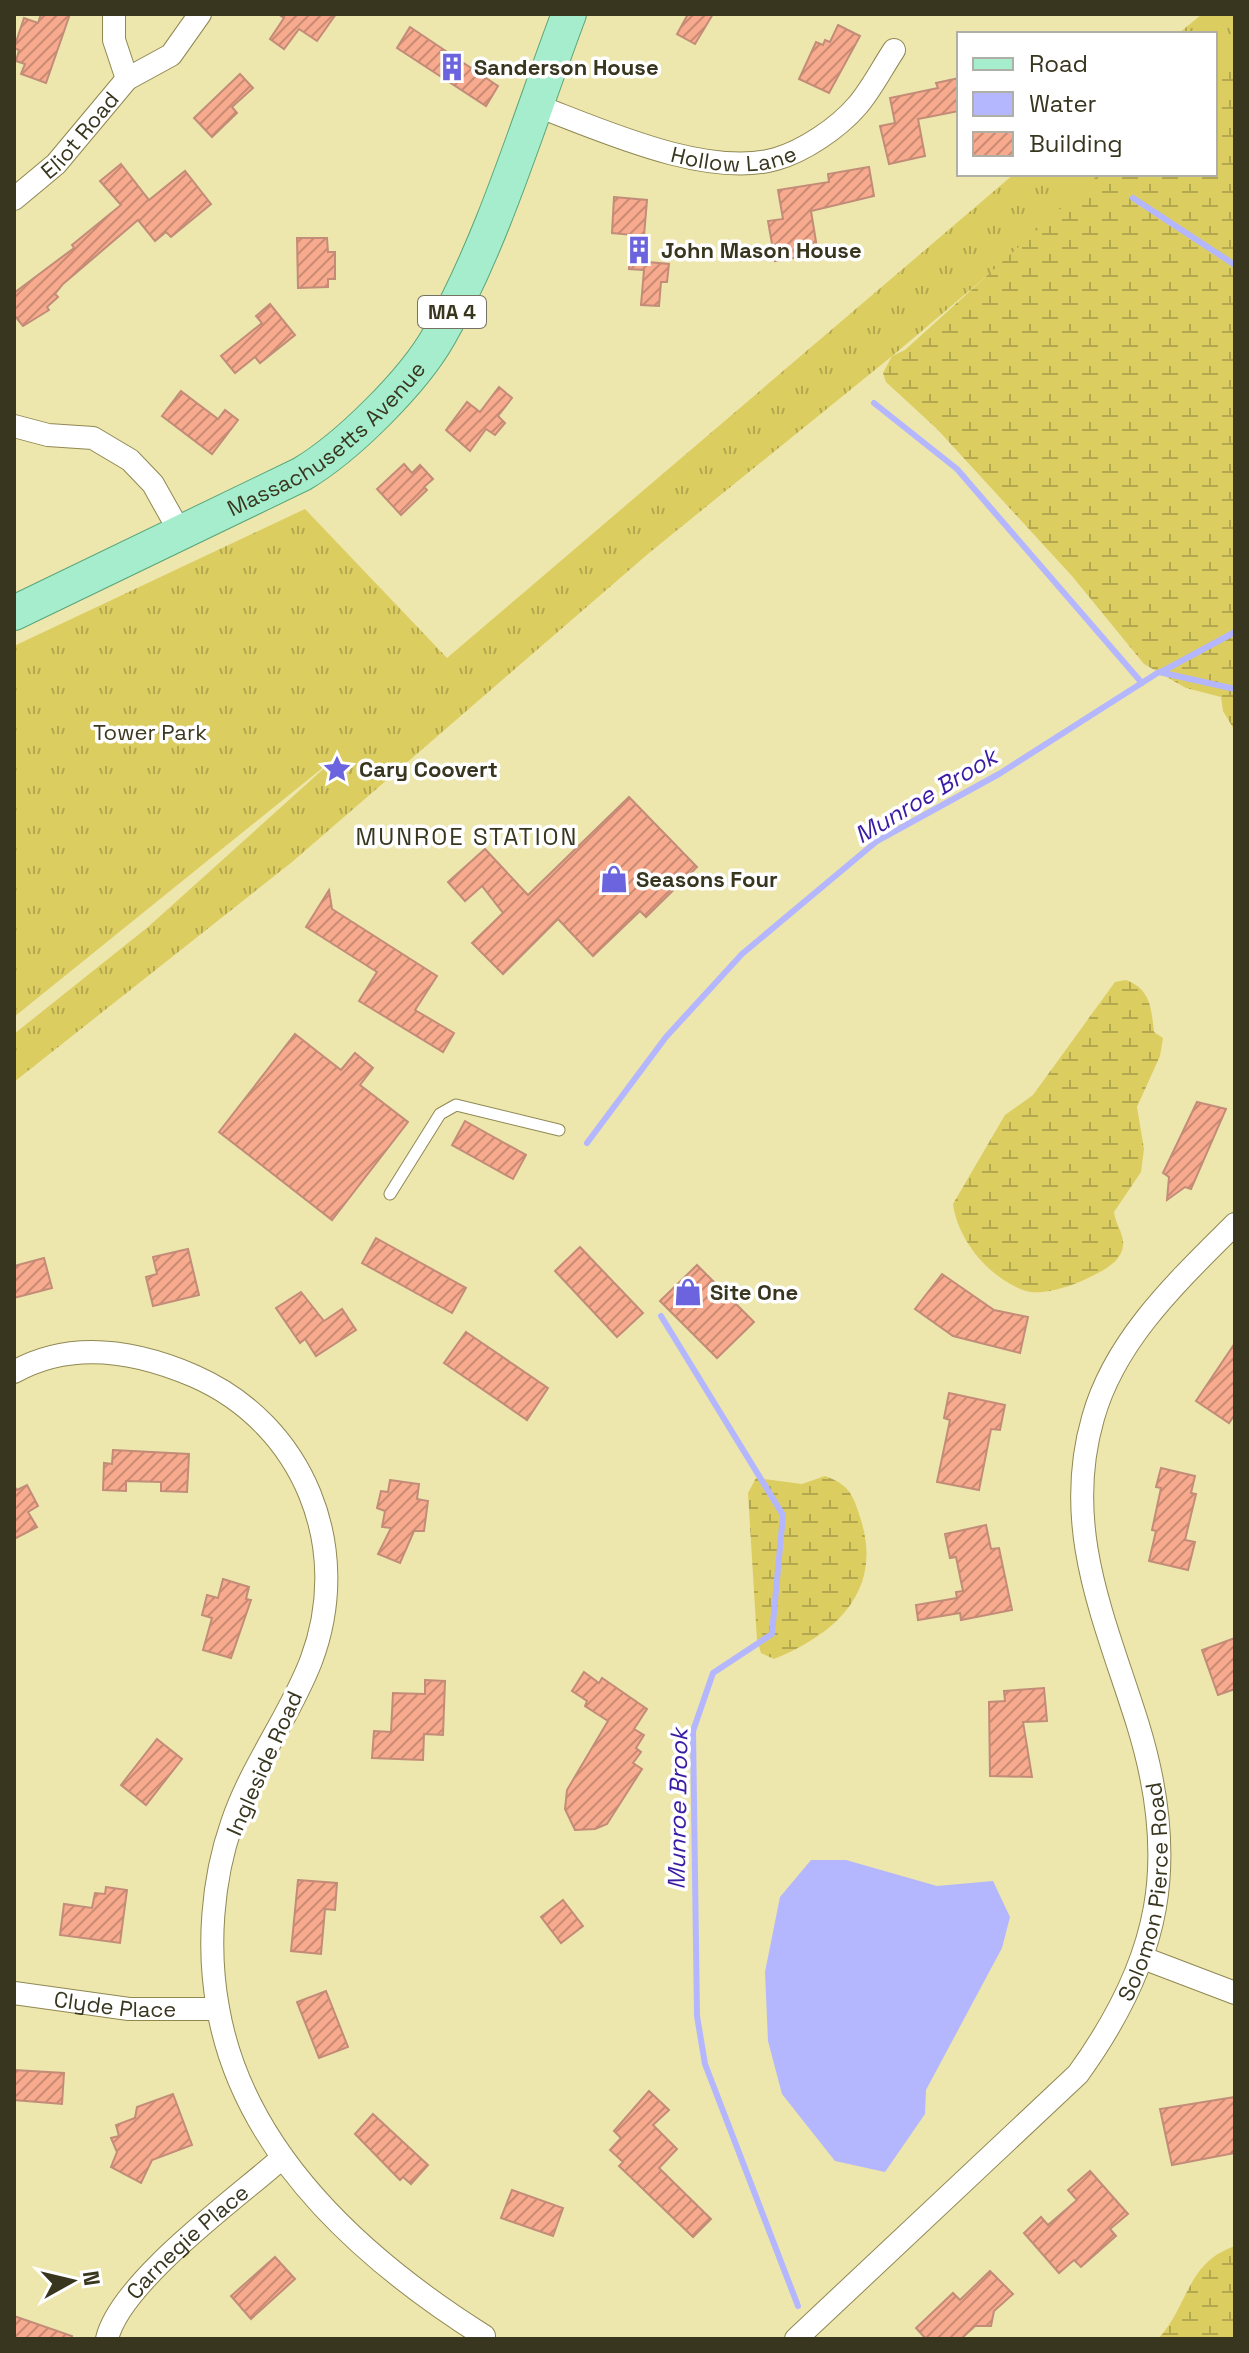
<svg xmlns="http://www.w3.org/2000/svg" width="1249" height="2353" font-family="'Space Grotesk',sans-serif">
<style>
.grass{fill:url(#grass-tufts)}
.wetland{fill:url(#wetland-marsh)}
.water{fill:#b4b7fe}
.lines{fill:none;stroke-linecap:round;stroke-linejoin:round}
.stream{stroke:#b4b7fe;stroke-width:6}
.building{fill:url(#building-hatch);stroke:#c38c78;stroke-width:2}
.service-casing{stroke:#908853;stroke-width:13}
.minor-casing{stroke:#908853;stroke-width:24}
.primary-casing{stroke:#5aa57a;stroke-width:36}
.service{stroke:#fff;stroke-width:11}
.minor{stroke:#fff;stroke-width:22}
.primary{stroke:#a6edcd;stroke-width:34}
.labels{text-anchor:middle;stroke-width:7;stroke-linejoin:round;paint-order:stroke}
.shield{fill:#fff;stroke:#747262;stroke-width:2}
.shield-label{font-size:20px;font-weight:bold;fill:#39361f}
.poi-label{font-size:22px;font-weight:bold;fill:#39361f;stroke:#fff;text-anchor:start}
.street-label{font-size:22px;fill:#39361f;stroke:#fff}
.park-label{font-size:22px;fill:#3c3920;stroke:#fff}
.water-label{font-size:24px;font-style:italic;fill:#3a1ba3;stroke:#fff}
.neighbourhood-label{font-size:24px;letter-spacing:2px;fill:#39361f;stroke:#fff}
</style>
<defs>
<pattern id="grass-tufts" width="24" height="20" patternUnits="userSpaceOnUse" patternTransform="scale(2)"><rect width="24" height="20" fill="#dccd60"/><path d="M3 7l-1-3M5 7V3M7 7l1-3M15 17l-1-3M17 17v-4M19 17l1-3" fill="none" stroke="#b3a74f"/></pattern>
<pattern id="wetland-marsh" width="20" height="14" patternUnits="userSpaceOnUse" patternTransform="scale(2)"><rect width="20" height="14" fill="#dccd60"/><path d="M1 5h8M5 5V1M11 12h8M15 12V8" fill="none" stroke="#b3a74f"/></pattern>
<pattern id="building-hatch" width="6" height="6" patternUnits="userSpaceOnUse" patternTransform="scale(2)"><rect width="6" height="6" fill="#f7aa8d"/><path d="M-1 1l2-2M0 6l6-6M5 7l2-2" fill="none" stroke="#c98b73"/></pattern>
</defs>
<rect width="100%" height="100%" fill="#ede6ad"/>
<g class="grass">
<path d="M1202 14H1235V65L1215 82V34H1178Z"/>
<path d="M1014 174H1107L897 352 649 553 292 862 14 1082V1034L148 927 341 753 14 1017V646L305 509 447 658Z"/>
</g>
<g class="wetland">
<path d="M1235 55V731L1223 711 1221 697 1186 688 1144 664 1072 576 937 429 886 382 883 373 892 356 905 350 1099 174H1215V68Z"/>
<path d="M1126 980C1151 990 1151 1007 1154 1032L1163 1038 1160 1056 1137 1107 1144 1149 1141 1172 1114 1212C1116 1228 1128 1237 1121 1253 1115 1266 1098 1273 1086 1279 1071 1286 1043 1296 1026 1291 990 1279 958 1241 953 1204L1005 1115 1033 1095 1115 982Z"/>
<path d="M825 1476C850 1485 853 1495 861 1520 883 1591 836 1634 774 1659L761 1653 757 1640 748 1493 756 1478 802 1484Z"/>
<path d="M1235 2246V2339H1158C1190 2304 1186 2263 1235 2246Z"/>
</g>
<path class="water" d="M811 1860H846L937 1886 993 1881 1010 1917 1002 1948 926 2090 925 2114 885 2172 835 2161 782 2094 768 2041 765 1972 780 1897Z"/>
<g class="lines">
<g class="stream">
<path d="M1133 198 1235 265"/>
<path d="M874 403 957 469 1142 683"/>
<path d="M1161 672 1235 632"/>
<path d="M587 1143 666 1037 742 954 877 841 999 774 1159 672 1235 689"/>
<path d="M661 1316 783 1515 772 1634 713 1673 693 1731 697 2016 705 2064 798 2306"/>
</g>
</g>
<g class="building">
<path d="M41 14H70L46 83 21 74 25 64 16 61 19 50 14 48 24 18 38 23Z"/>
<path d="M278 14H336L317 41 299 29 284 49 270 39 284 18Z"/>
<path d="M688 14H713L695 44 677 34Z"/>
<path d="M838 25 860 36 829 93 799 79 816 42 823 45 825 40 830 42Z"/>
<path d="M410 27 498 86 486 106 397 48Z"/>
<path d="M240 74 253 88 232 107 237 113 212 137 194 118Z"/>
<path d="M959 78V111L918 119 925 156 889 164 880 126 895 123 890 98 938 88 936 83Z"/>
<path d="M121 164 149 200 185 171 211 204 171 237 166 232 155 241 138 220 63 284 55 294 58 297 47 307 49 310 23 326 14 315V293L74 248 72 245 121 205 100 181Z"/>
<path d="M869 167 874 196 811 211 818 254 775 261 768 221 783 219 778 190 829 182 828 174Z"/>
<path d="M614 197 647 200 644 236 612 233Z"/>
<path d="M631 236 649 237 648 262 669 264 667 282H661L659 306 641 305 644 270 629 269Z"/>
<path d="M297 238H327L328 252H335V279H328V287L298 288Z"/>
<path d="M270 304 295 335 260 363 255 357 235 373 221 356 262 323 256 316Z"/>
<path d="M499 387 512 398 498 416 505 423 495 435 486 429 470 451 446 430 467 402 480 412Z"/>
<path d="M181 391 218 419 225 410 238 420 212 454 162 416Z"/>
<path d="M404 464 412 473 420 465 433 479 424 487 427 490 401 515 377 489Z"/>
<path d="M629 797 697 867 646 917 640 911 593 956 558 919 503 974 472 943 503 913 482 886 465 901 448 882 485 849 528 895Z"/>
<path d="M329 890 332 909 437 976 415 1010 454 1033 443 1052 359 1001 377 972 306 927Z"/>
<path d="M295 1034 341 1070 355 1053 373 1068 360 1085 408 1122 332 1220 219 1132Z"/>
<path d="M1197 1102 1226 1109 1191 1189 1185 1187 1167 1200 1169 1177 1163 1173Z"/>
<path d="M465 1121 526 1155 513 1179 452 1145Z"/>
<path d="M376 1238 466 1288 452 1313 362 1263Z"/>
<path d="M580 1247 643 1313 617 1337 555 1271Z"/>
<path d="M188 1249 199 1295 153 1306 146 1277 157 1274 153 1257Z"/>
<path d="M44 1258 52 1288 14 1298V1266Z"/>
<path d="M697 1265 754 1322 717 1358 660 1301Z"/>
<path d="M942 1274 994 1310 1028 1317 1020 1353 953 1336 915 1309Z"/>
<path d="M301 1292 324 1321 342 1309 356 1330 316 1356 305 1339 300 1343 276 1308Z"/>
<path d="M466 1332 548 1388 527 1420 444 1363Z"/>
<path d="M1235 1343V1414L1229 1423 1196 1401Z"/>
<path d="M949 1393 1005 1405 1000 1430 991 1429 979 1490 937 1482 950 1420 944 1418Z"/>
<path d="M113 1450 189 1454 187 1492 161 1491V1482L126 1481V1491L103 1490 104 1463 112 1464Z"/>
<path d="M1161 1468 1195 1476 1191 1493 1196 1494 1185 1540 1195 1542 1188 1570 1149 1561 1156 1531 1152 1530 1161 1488 1156 1487Z"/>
<path d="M390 1480 419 1484 417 1499 428 1501 424 1531H414L400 1563 378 1554 391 1528 382 1527 385 1511 377 1508 381 1491 388 1492Z"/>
<path d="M27 1485 38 1506 28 1512 37 1527 14 1539V1486L17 1490Z"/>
<path d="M986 1525 991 1549 999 1548 1012 1610 961 1620 960 1613 918 1620 916 1605 957 1598 956 1592 963 1591 956 1557 950 1558 945 1534Z"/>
<path d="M223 1579 249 1587 246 1599 251 1600 231 1658 203 1650 212 1618 202 1615 207 1595 218 1598Z"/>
<path d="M1235 1638V1689L1218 1695 1202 1650Z"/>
<path d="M584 1672 599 1683 602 1678 647 1709 634 1729 644 1735 636 1748 641 1752 633 1763 642 1769 607 1824 595 1829 575 1830 565 1809 567 1790 608 1721 585 1706 587 1701 572 1691Z"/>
<path d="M425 1680 445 1681 443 1735 424 1734 423 1760 372 1758 374 1731 391 1732 393 1693 425 1694Z"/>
<path d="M1044 1688 1047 1721 1023 1722 1032 1777 990 1776 989 1702 1005 1701 1004 1691Z"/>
<path d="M157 1739 182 1759 146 1805 121 1785Z"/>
<path d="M298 1880 337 1883 335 1910 325 1909 321 1954 291 1951Z"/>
<path d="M106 1887 127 1890 120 1943 60 1935 64 1904 92 1908 95 1893 105 1894Z"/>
<path d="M563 1900 583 1926 561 1943 541 1917Z"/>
<path d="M326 1991 348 2047 319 2058 297 2002Z"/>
<path d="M14 2070 64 2073 62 2104 14 2100Z"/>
<path d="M649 2091 669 2110 653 2125 677 2149 659 2168 711 2219 693 2237 619 2166 623 2162 610 2150 621 2138 614 2131Z"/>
<path d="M173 2094 192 2145 152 2160 141 2183 111 2167 117 2152 111 2138 119 2136 116 2125 135 2118 137 2107Z"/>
<path d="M1235 2097V2153L1172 2165 1160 2109Z"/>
<path d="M373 2114 428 2165 411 2184 403 2177 400 2180 355 2134Z"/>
<path d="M1090 2171 1128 2214 1110 2229 1116 2236 1081 2267 1074 2260 1059 2273 1024 2233 1041 2217 1048 2225 1077 2200 1068 2190Z"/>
<path d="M512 2190 563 2208 553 2236 501 2218Z"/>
<path d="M275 2257 295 2279 251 2319 231 2296Z"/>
<path d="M990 2271 1013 2294 994 2311 991 2326H975L961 2339H926L916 2328 953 2293 960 2300Z"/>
<path d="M14 2316 72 2336 71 2339H14Z"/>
</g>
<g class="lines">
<defs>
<path id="service" d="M390 1194 440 1114 456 1105 559 1130"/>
<g id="minor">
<path d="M127 79 171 55 200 14"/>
<path id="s1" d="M535 105C599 129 707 179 776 159 804 151 838 128 857 106 871 90 882 68 894 50"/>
<path id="s2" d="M14 199 56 164 127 79 114 40V14"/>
<path d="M14 426 48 435 93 438 130 460 153 484 181 534"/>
<path d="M14 1372C71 1340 136 1351 194 1376 304 1424 354 1548 311 1661 290 1716 251 1766 232 1823 212 1880 207 1948 218 2008 243 2153 365 2261 484 2336"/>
<path d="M1143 1958 1235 1993"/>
<path id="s3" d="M14 1993 129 2009H218"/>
<path id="s4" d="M107 2339C120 2282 237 2198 282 2158"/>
<path id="s5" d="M796 2339 1078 2074C1161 1959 1180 1862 1138 1725 1106 1622 1061 1529 1093 1418 1115 1339 1179 1280 1235 1224"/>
</g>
<g id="primary">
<path id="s6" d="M14 613 302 474C347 447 413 382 439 336 493 242 530 117 569 14"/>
</g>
</defs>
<use href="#service" class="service-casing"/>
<use href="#minor" class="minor-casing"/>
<use href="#primary" class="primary-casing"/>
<use href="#service" class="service"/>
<use href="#minor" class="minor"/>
<use href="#primary" class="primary"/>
</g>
<defs>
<symbol id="building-bare" viewBox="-9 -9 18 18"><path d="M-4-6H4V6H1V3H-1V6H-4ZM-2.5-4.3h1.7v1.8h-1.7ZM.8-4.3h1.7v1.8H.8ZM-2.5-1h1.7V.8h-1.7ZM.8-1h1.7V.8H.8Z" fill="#6b64de" stroke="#fff" stroke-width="2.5" paint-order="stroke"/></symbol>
<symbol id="sight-bare" viewBox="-9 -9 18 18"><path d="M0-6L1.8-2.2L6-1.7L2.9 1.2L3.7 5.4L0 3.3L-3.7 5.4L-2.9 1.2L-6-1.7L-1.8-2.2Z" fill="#6b64de" stroke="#fff" stroke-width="2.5" paint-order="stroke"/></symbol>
<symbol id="shop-bare" viewBox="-9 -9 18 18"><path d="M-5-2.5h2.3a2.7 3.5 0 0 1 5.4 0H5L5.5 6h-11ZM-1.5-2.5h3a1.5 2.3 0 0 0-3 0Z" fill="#6b64de" stroke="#fff" stroke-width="2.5" paint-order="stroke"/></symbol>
</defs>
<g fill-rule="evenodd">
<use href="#building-bare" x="432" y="47" width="40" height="40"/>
<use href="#building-bare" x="619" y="230" width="40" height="40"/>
<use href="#sight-bare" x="317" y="749" width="40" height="40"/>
<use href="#shop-bare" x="594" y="859" width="40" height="40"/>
<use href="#shop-bare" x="668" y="1272" width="40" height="40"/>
</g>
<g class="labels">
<rect class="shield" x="418" y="296" width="68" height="32" rx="6"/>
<g class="shield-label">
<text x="452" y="319">MA 4</text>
</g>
<g class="poi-label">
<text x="474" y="75">Sanderson House</text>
<text x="661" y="258">John Mason House</text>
<text x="359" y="777">Cary Coovert</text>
<text x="636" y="887">Seasons Four</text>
<text x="710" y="1300">Site One</text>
</g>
<g class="street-label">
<text dy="8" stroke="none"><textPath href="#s2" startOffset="92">Eliot Road</textPath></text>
<text dy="8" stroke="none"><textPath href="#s1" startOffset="208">Hollow Lane</textPath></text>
<text dy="8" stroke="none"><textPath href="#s6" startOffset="360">Massachusetts Avenue</textPath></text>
<text transform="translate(264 1763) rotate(-66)" y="8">Ingleside Road</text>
<text dy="8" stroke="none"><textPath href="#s5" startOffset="586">Solomon Pierce Road</textPath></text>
<text dy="8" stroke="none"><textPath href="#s3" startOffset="102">Clyde Place</textPath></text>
<text dy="8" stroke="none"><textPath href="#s4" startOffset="128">Carnegie Place</textPath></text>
</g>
<g class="park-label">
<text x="150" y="740">Tower Park</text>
</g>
<g class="water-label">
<text transform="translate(926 796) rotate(-31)" y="8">Munroe Brook</text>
<text transform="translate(678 1809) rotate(-89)" y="8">Munroe Brook</text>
</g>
<g class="neighbourhood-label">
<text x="467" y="845">MUNROE STATION</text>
</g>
</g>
<rect width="1249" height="2353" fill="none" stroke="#39361f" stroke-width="32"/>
<rect x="957" y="32" width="260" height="144" fill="#ffffff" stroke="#b0afa5" stroke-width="2"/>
<rect x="973" y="58" width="40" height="12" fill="#a6edcd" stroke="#b0afa5" stroke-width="2"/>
<text x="1029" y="72" font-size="24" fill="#39361f">Road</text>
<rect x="973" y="92" width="40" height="24" fill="#b4b7fe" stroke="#b0afa5" stroke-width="2"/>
<text x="1029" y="112" font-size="24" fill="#39361f">Water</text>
<rect x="973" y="132" width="40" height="24" fill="url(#building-hatch)" stroke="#b0afa5" stroke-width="2"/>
<text x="1029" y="152" font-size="24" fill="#39361f">Building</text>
<g transform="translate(72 2281) rotate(82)" stroke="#ffffff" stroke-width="6" paint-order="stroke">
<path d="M0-6L14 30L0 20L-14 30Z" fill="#39361f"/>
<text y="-12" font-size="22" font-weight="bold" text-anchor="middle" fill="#39361f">N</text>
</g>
</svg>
